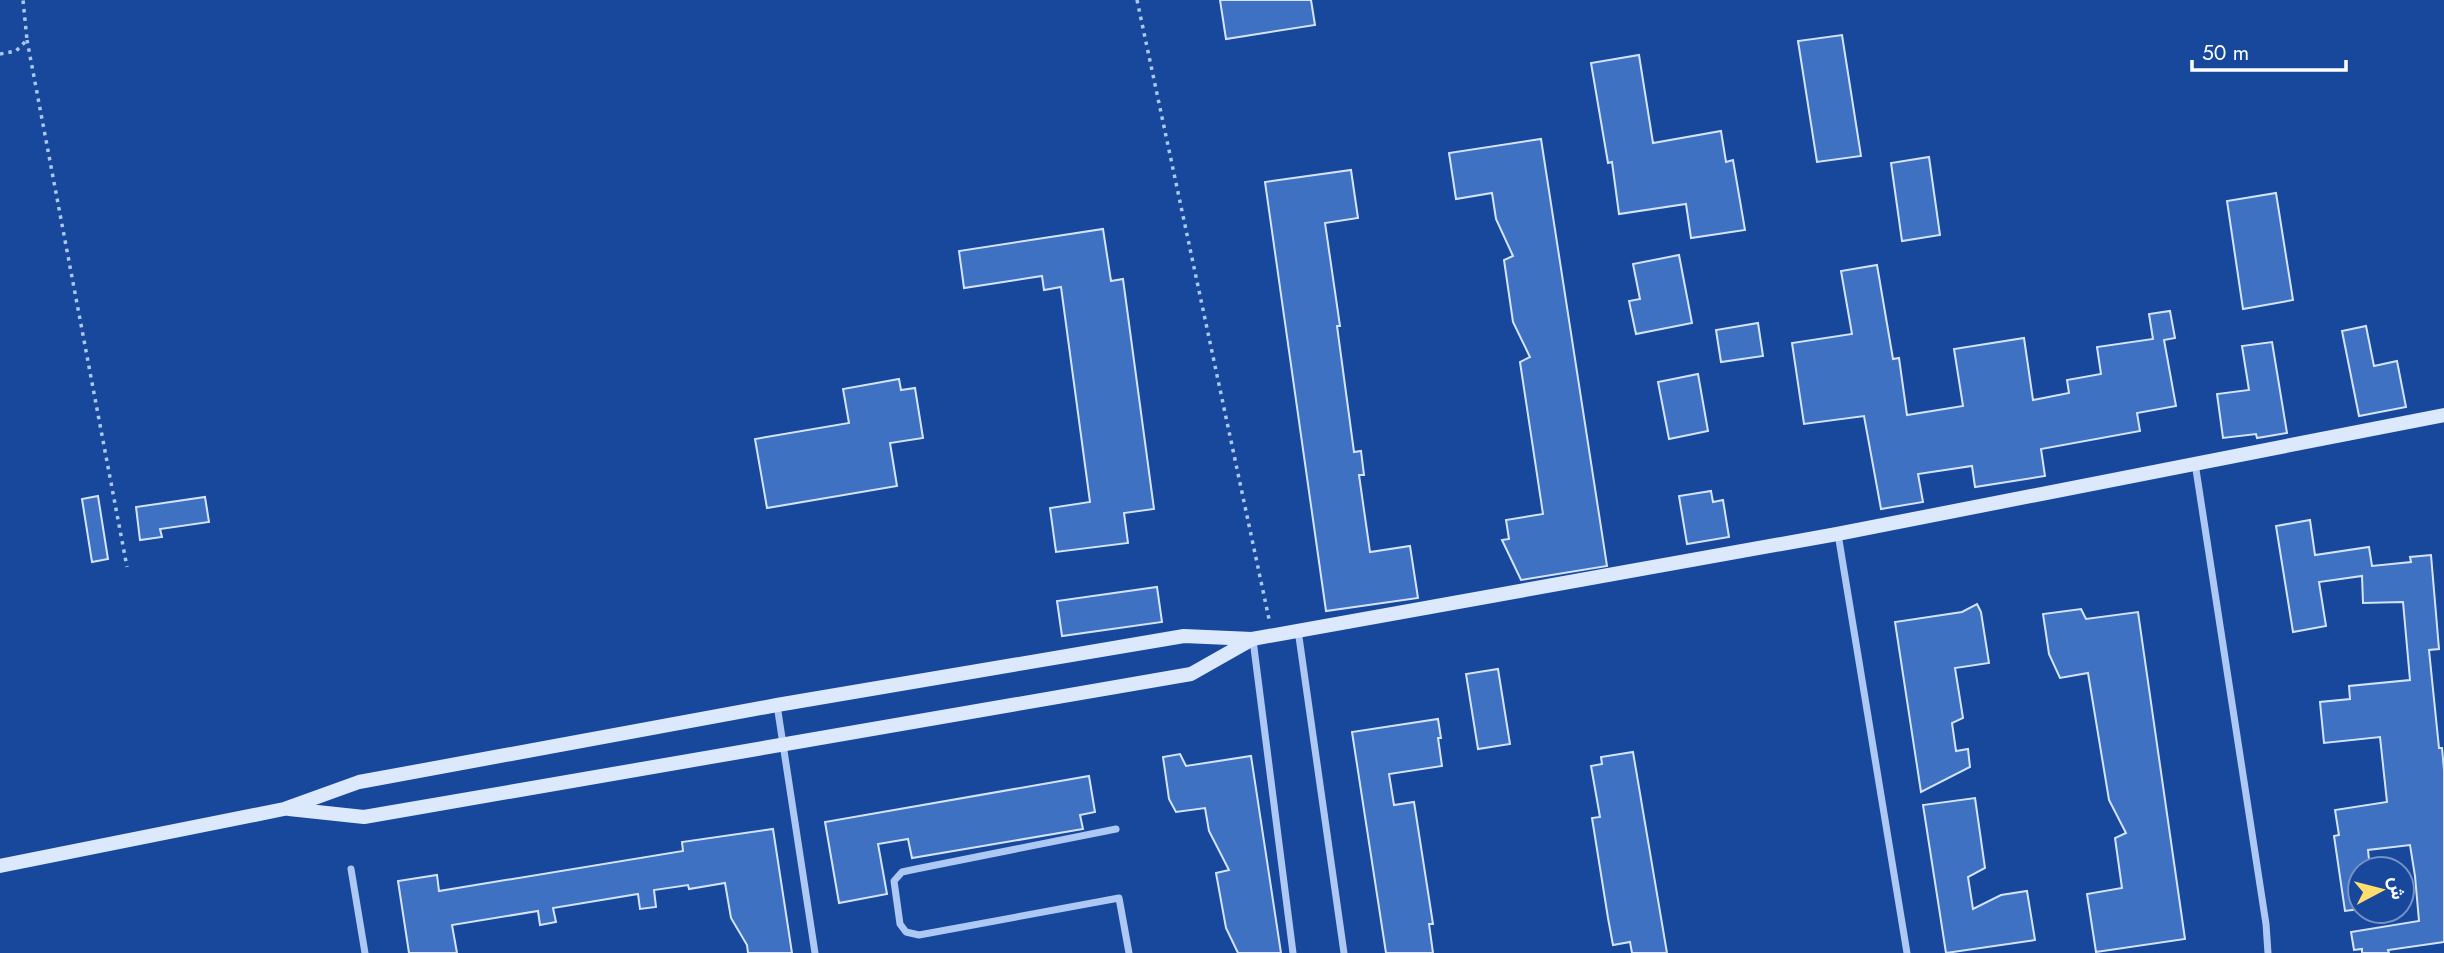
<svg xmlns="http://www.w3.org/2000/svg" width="2444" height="953" font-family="Jost,Vazirmatn,sans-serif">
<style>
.building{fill:#3f71c2;stroke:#d5e4fc;stroke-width:2}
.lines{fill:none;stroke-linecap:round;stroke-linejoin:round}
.path{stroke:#adc8f2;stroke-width:3.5;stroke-dasharray:3.5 5;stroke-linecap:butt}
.minor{stroke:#adc8f2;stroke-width:7}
.secondary{stroke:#dce8fc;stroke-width:14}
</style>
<rect width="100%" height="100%" fill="#17489c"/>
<g class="building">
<path d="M1220 0H1311L1315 25 1226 39Z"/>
<path d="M1842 35 1861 156 1817 162 1798 41Z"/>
<path d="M1639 55 1653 143 1721 131 1726 162 1733 160 1745 230 1691 238 1686 204 1619 214 1612 162 1608 163 1591 63Z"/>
<path d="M1541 139 1607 566 1521 580 1502 540 1509 539 1506 520 1543 514 1520 362 1530 357 1513 322 1504 260 1513 256 1496 219 1492 193 1456 199 1449 153Z"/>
<path d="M1929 157 1940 235 1902 241 1891 163Z"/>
<path d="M1351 170 1358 218 1325 223 1340 326H1337L1354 452 1361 451 1364 475H1359L1370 552 1410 546 1418 598 1326 611 1265 182Z"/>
<path d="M2276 193 2293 300 2243 309 2227 201Z"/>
<path d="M1103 229 1111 281 1123 279 1154 509 1124 513 1128 543 1056 552 1050 508 1090 502 1061 287 1044 290 1042 276 964 288 959 251Z"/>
<path d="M1679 255 1692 323 1636 334 1629 301 1640 299 1633 264Z"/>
<path d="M1877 265 1893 359 1899 358 1907 415 1963 406 1954 349 2024 338 2033 400 2069 393 2067 380 2101 374 2097 347 2153 339 2149 314 2170 311 2175 338 2164 340 2176 406 2137 413 2140 431 2041 449 2045 476 1975 487 1972 466 1918 474 1923 502 1881 509 1864 416 1804 424 1792 343 1852 334 1841 271Z"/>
<path d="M1758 323 1763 356 1721 362 1716 330Z"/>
<path d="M2366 326 2374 366 2397 361 2406 407 2359 416 2342 331Z"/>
<path d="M2272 342 2287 433 2257 438 2256 434 2223 438 2217 394 2249 390 2242 346Z"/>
<path d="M1698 374 1708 431 1669 439 1658 382Z"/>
<path d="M899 379 901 390 915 388 923 438 890 443 897 486 767 508 755 439 849 423 843 389Z"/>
<path d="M1711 491 1713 502 1723 500 1729 537 1687 544 1679 496Z"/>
<path d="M98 496 108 559 92 562 82 499Z"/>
<path d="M205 497 209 522 160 529 162 537 140 540 136 507Z"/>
<path d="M2310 520 2315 555 2369 547 2372 566 2411 562 2410 557 2431 555 2439 649 2429 650 2439 748H2442L2444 770V942L2388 950 2389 953H2362V949L2354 950 2351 932 2419 921 2415 876 2410 845 2368 850 2370 869H2360V909L2345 911 2334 836 2339 835 2335 810 2387 802 2380 737 2324 743 2320 702 2350 699 2349 686 2410 680 2403 602 2363 603 2362 576 2319 582 2326 626 2293 632 2276 526Z"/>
<path d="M1157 587 1162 622 1062 636 1057 601Z"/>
<path d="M1977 604 1981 612 1989 663 1955 668 1963 718 1952 723 1956 751 1968 749 1970 767 1921 792 1895 622 1962 612Z"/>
<path d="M2081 609 2086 619 2138 612 2185 939 2096 952 2087 894 2122 888 2115 838 2126 833 2109 800 2088 673 2060 678 2049 654 2043 614Z"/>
<path d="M1498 669 1510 744 1478 749 1466 674Z"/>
<path d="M1438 719 1441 738H1438L1442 766 1389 774 1394 805 1414 802 1433 924H1429L1433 953H1386L1352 732Z"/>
<path d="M1633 752 1667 953H1632L1630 942 1613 945 1608 918 1592 818 1600 817 1591 766 1602 764 1601 757Z"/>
<path d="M1180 754 1186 766 1251 756 1281 953H1238L1226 928 1216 873 1229 870 1209 831 1205 808 1176 812 1169 799 1163 757Z"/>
<path d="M1089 776 1095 812 1080 815 1083 829 912 858 908 839 878 844 887 894 839 903 825 822Z"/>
<path d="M1975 798 1985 868 1968 877 1973 909 2001 895 2027 891 2035 940 1946 953 1923 805Z"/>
<path d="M773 829 792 953H748L747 945 731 918 725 883 689 889 688 885 654 890 656 907 640 909 638 894 553 908 556 922 540 925 538 911 452 925 457 953H409L398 881 437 875 439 891 683 851 682 842Z"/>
</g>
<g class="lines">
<g class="path">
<path d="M1137 0 1269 619"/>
<path d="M27 40 127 567"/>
<path d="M0 54 16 51 27 40 23 0"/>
</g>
<g class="minor">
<path d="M2195 463 2266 924 2268 953"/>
<path d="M1838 534 1907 953"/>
<path d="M1298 630 1344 953"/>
<path d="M1253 640 1293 953"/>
<path d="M777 705 815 953"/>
<path d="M1116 829 916 869 902 872 894 881 900 924 906 932 919 935 1119 898 1129 953"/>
<path d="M351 869 365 953"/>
</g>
<g class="secondary">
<path d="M289 809 364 817 1191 674 1251 640"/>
<path d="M0 866 284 809 359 782 777 705 1184 636 1252 639 1837 534 2444 415"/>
</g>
</g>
<g transform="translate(2381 890) rotate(83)"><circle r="33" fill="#17489c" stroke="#7491c4" stroke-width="2"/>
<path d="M0-5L12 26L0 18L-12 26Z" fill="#ffde6e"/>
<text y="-10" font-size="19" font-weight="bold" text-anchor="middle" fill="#ffffff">ش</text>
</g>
<path d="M2192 60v10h154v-10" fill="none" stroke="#ffffff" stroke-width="3.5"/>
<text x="2202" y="60" font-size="21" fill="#ffffff" stroke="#17489c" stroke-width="5" paint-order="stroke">50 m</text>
</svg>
